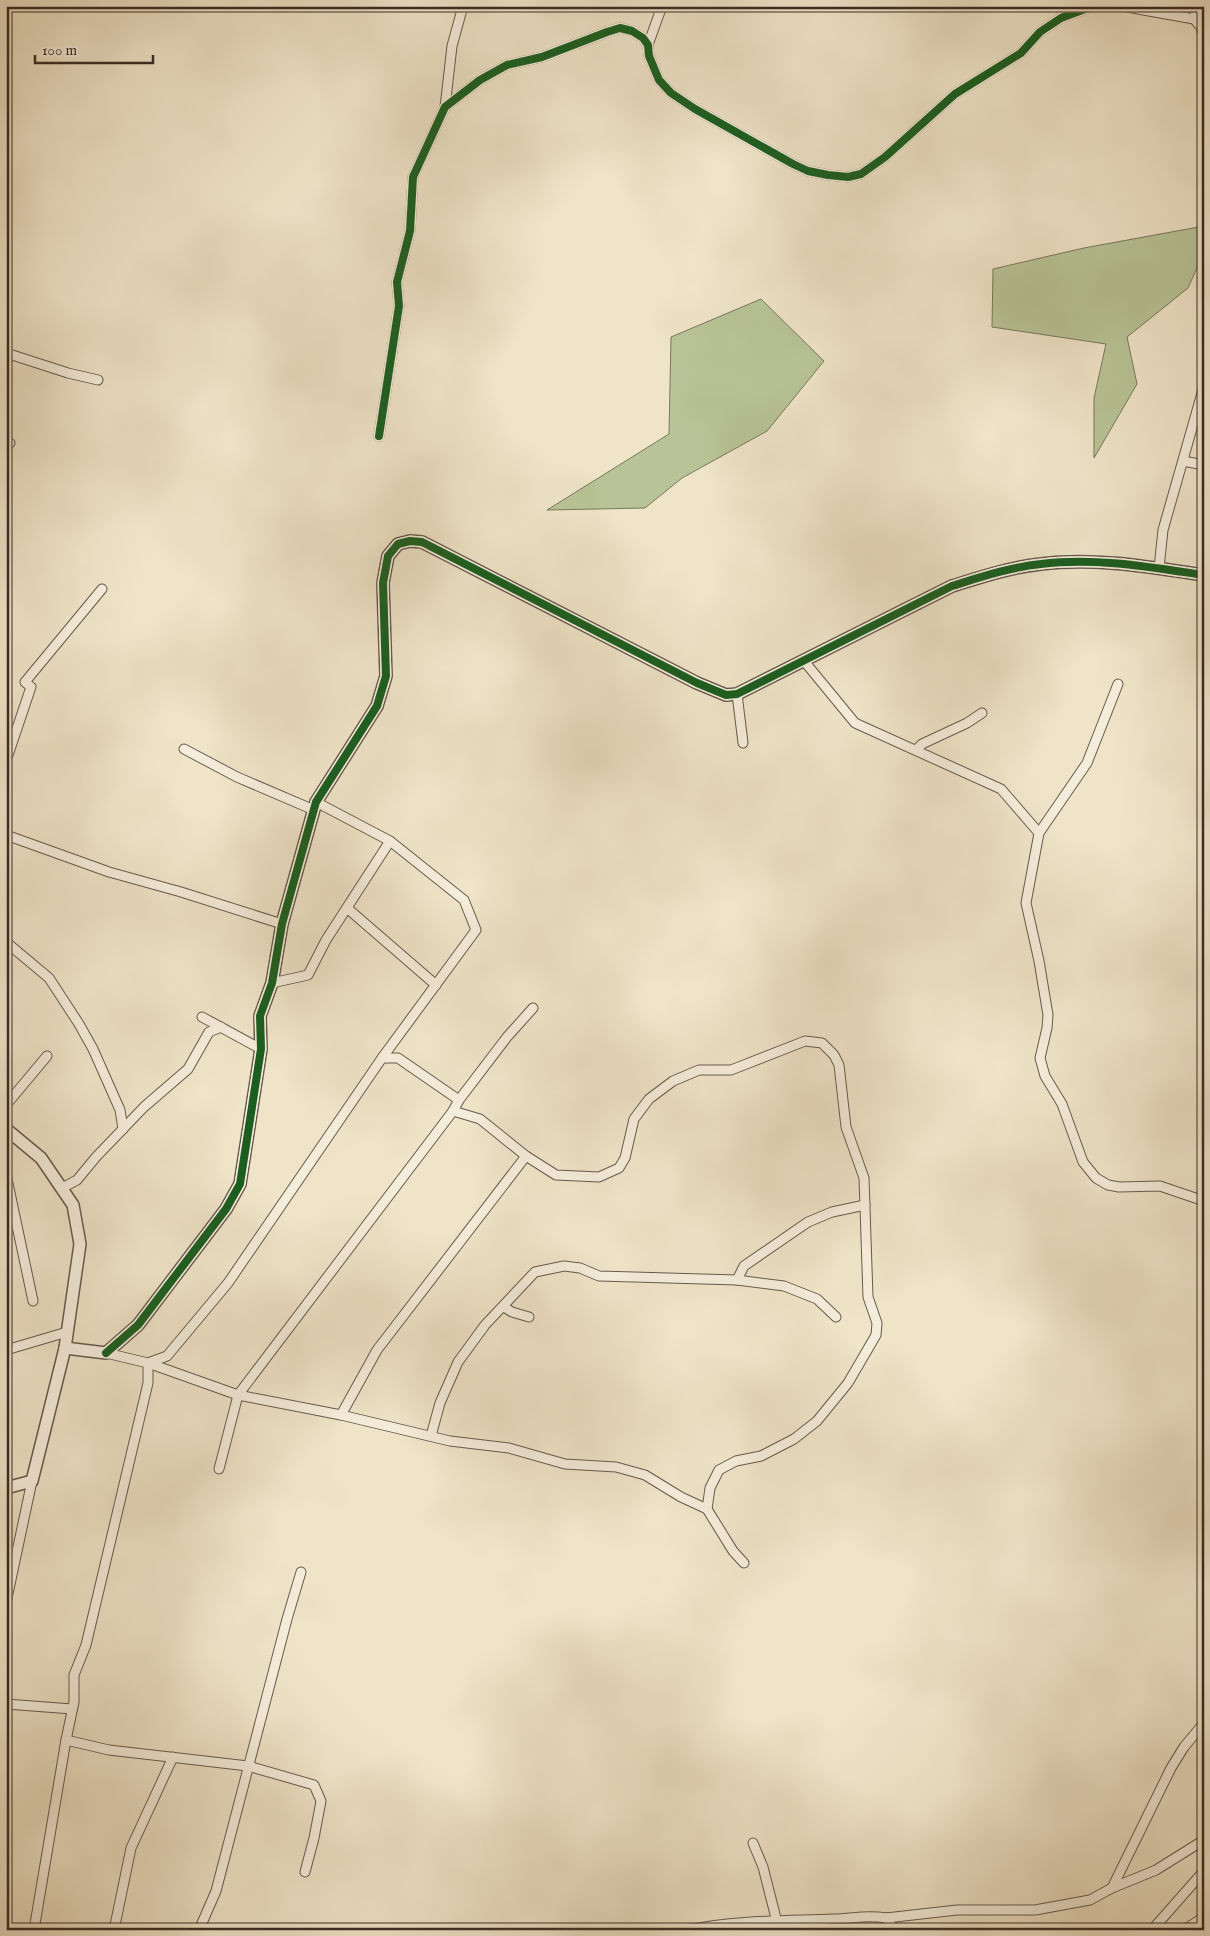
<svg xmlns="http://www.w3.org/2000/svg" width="1210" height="1936" font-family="'IM FELL English',serif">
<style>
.green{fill:#b8c497;stroke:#78785e}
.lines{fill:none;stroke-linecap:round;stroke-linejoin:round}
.minor-casing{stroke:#665a4e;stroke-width:11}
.tertiary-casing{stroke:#665a4e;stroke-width:14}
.minor{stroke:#f5eddb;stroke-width:9}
.tertiary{stroke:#f5eddb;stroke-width:11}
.cycleway-casing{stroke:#f5eddb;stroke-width:11}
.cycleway{stroke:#1b5e20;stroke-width:8}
</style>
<rect width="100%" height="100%" fill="#efe4c8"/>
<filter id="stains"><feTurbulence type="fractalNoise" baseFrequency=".004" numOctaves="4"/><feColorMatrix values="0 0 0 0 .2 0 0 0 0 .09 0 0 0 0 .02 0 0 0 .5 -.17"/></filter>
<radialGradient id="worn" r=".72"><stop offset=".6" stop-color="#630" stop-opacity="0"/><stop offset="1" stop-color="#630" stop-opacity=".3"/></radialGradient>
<g class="green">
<path d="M1204 226V252L1188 288 1127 337 1137 384 1094 458V398L1106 344 992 327 993 269 1084 248Z"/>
<path d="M761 299 824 361 767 431 682 478 645 508 547 510 669 434 671 337Z"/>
</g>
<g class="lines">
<defs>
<g id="minor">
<path d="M1121 6 1194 19 1202 28"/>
<path d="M1193 6 1204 35"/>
<path d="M648 45 662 6"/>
<path d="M445 107 452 46 463 6"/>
<path d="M6 353 68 373 98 380"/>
<path d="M379 436 399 306 397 282 410 231 413 177 445 107 480 80 507 65 542 57 607 32 620 28 632 31 643 38 648 45 649 56 659 80 671 93 695 109 793 164 808 171 828 175 848 177 861 174 885 157 955 94 1021 53 1040 32 1061 18 1093 6"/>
<path d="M6 442 10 443"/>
<path d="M1183 461 1204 465"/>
<path d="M1159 568 1163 530 1204 386"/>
<path d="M804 661 855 723 1001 789 1039 833"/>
<path d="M1118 684 1087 763 1039 833 1026 903 1039 961 1048 1015 1047 1028 1040 1058 1045 1076 1062 1104 1083 1162 1096 1178 1108 1185 1119 1187 1160 1186 1204 1201"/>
<path d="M737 694 743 743"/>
<path d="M184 749 237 777 314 810"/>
<path d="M916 750 922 744 967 723 982 713"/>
<path d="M6 761 31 687 25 682 102 589"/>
<path d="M6 835 109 872 181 892 282 924"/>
<path d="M347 908 436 985"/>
<path d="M6 942 49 978 79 1024 93 1049 120 1110 123 1129"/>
<path d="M272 983 308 975 326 940 390 841"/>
<path d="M202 1017 261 1049"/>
<path d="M382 1058H398L459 1100"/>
<path d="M6 1105 47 1056"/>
<path d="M453 1111 480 1119 526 1156 556 1175 599 1177 619 1168 625 1158 634 1119 649 1099 673 1081 699 1070H731L805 1041 822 1043 834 1055 839 1065 846 1127 864 1178 868 1297 877 1323 876 1335 848 1383 817 1421 794 1439 761 1456 736 1461 719 1470 710 1488 707 1509"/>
<path d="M6 1174 33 1301"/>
<path d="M62 1188 77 1180 96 1157 144 1107 188 1069 209 1032 221 1027"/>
<path d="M737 1280 744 1266 808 1222 832 1212 865 1205"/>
<path d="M504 1307 512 1312 529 1317"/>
<path d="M6 1350 67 1332"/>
<path d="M106 1353 148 1363 238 1395 341 1415 450 1441 509 1448 565 1464 616 1467 645 1475 681 1497 707 1509 733 1551 744 1563"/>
<path d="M341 1415 377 1350 526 1156"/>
<path d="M431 1436 440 1403 458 1362 485 1325 535 1272 564 1266 580 1268 599 1276 737 1280 784 1286 817 1299 836 1317"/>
<path d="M219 1469 238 1395 453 1111 459 1100 507 1037 533 1008"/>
<path d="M6 1603 32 1481"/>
<path d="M6 1704 72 1709"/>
<path d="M66 1740 109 1750 248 1766 314 1785 321 1801 314 1838 305 1872"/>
<path d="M753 1843 763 1867 779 1930"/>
<path d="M1112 1888 1171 1768 1184 1747 1204 1723"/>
<path d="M886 1918 957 1910H1035L1090 1900 1112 1888 1156 1870 1204 1840"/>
<path d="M34 1930 66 1740 74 1702V1675L86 1645 148 1383V1363L167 1356 228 1283 382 1058 476 930 464 900 390 841 316 802"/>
<path d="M114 1930 131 1848 173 1757"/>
<path d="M199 1930 216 1891 287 1619 301 1572"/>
<path d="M688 1930C736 1920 785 1921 833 1919 853 1919 865 1914 886 1918L895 1930"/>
<path d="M1152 1930 1204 1871"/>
<path d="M1184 1930 1204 1917"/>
</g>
<g id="tertiary">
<path d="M6 1129 41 1158 73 1205 80 1244 65 1348 32 1481 6 1488"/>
<path d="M65 1348 106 1353 138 1325 226 1209 240 1184 261 1049 260 1016 272 983 282 924 316 802 377 706 386 676 383 583 388 556 398 544 410 541 422 542 697 683 726 695 737 694 952 586C981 577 1011 567 1041 564 1095 557 1150 567 1204 575"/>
</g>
</defs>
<use href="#minor" class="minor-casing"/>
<use href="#tertiary" class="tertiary-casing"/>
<use href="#minor" class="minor"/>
<use href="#tertiary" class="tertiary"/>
<defs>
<g id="cycleway">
<path d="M379 436 399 306 397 282 410 231 413 177 445 107 480 80 507 65 542 57 607 32 620 28 632 31 643 38 648 45 649 56 659 80 671 93 695 109 793 164 808 171 828 175 848 177 861 174 885 157 955 94 1021 53 1040 32 1061 18 1093 6"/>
<path d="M106 1353 138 1325 226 1209 240 1184 261 1049 260 1016 272 983 282 924 316 802 377 706 386 676 383 583 388 556 398 544 410 541 422 542 697 683 726 695 737 694 952 586C981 577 1011 567 1041 564 1095 557 1150 567 1204 575"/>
</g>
</defs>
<use href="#cycleway" class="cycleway-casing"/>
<use href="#cycleway" class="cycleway"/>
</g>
<rect width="1210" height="1936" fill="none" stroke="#efe4c8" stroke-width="25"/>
<rect x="8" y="8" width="1195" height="1921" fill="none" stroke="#392c25" stroke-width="2.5"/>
<rect x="12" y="12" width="1185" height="1911" fill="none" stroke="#392c25"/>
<path d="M35 55v8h118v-8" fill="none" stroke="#392c25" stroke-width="2.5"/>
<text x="42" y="55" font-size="15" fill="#392c25" stroke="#f5eddb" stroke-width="4" paint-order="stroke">100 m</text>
<rect width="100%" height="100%" filter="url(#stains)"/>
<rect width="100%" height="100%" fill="url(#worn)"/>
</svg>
